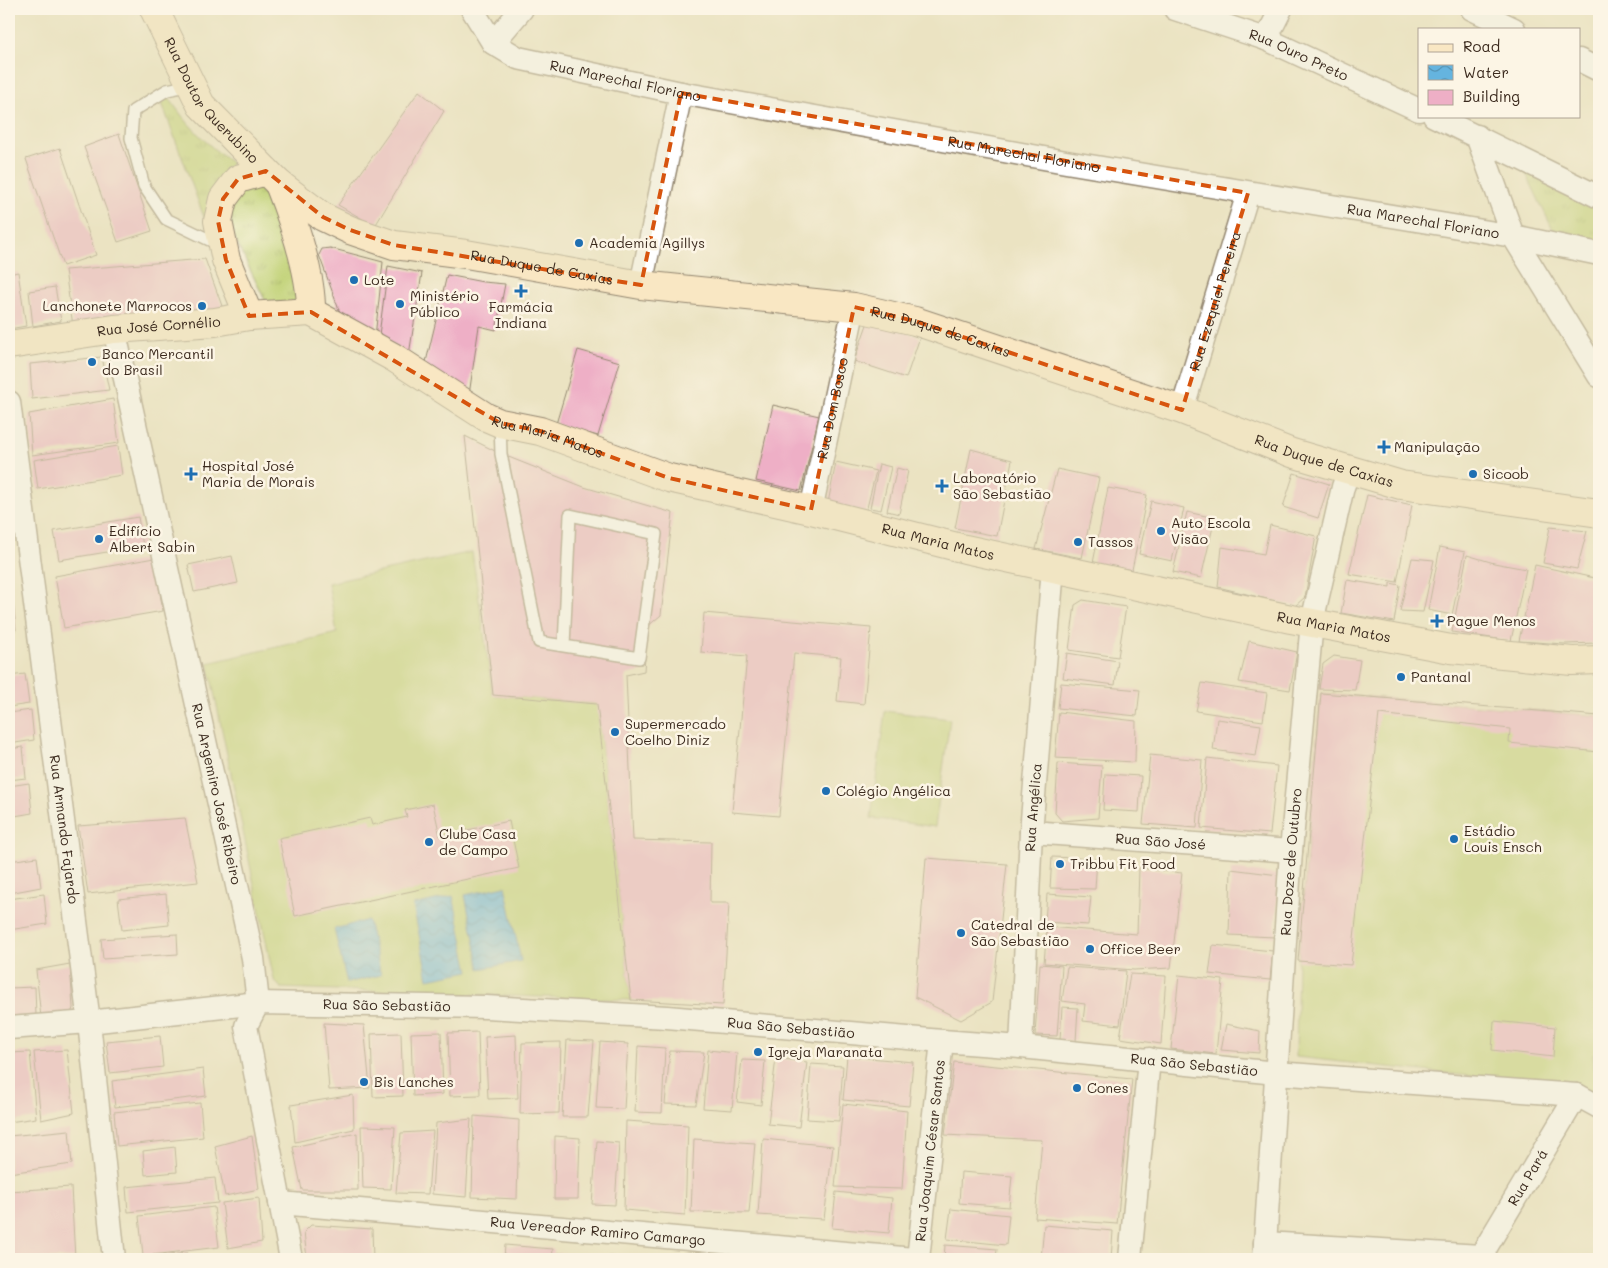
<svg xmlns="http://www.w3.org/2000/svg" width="1608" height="1268" font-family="Mali,sans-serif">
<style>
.grass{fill:url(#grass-tufts);stroke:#7e7e49}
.pitch{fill:#c0d174;stroke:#7e7e49}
.water{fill:url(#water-waves);stroke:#506f7e}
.building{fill:#eeafc6}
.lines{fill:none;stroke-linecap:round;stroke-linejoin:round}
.service-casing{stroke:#938670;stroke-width:14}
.minor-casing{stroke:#938670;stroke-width:25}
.secondary-casing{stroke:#938670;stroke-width:30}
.service{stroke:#fff;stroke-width:11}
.minor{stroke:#fff;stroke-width:22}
.secondary{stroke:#f9e7c3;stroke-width:28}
.marked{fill:none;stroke:#d7540e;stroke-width:4;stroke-dasharray:10 6;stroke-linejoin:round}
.poi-dot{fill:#1f6fb2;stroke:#fcf5e5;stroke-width:2}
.labels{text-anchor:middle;stroke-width:5;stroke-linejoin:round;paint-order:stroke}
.street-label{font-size:14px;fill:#3b2a1e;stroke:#fcf5e5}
.poi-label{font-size:14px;fill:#3b2a1e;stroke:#fcf5e5;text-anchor:start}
</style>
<defs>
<pattern id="grass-tufts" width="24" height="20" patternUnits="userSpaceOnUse" patternTransform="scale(1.25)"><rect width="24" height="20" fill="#c0d174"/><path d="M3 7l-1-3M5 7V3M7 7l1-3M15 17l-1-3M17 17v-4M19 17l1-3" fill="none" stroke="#a6b464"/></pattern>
<pattern id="water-waves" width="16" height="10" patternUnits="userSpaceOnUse" patternTransform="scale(1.25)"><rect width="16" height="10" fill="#65b4df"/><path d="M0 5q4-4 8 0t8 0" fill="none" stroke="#5493b4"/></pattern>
</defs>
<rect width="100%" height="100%" fill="#fcf5e5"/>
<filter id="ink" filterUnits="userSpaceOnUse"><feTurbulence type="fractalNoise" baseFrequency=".02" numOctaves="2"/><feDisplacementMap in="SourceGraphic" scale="10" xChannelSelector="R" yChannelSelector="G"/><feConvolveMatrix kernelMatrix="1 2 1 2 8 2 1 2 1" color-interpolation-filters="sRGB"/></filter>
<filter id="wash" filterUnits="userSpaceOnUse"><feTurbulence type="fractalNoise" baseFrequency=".0096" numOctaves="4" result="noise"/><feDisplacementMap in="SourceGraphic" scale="20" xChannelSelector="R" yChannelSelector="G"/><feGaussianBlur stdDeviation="1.12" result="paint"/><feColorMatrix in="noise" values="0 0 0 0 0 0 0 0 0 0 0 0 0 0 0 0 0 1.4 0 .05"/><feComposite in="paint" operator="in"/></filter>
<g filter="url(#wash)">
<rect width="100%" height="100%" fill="#ebe3c2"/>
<g class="grass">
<path d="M168 96C185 123 206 144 232 163L210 194 208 228 160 98Z"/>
<path d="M1522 165 1599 204V255L1561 247Z"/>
<path d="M239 184 264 186 276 196 304 296 299 304 266 302 232 233 229 197Z"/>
</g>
<g class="pitch">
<path d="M472 552 493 695 597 704 631 1000 281 988 274 980 208 663 337 633 328 583Z"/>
<path d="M1321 693 1599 716V1054H1593L1596 1093 1580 1088 1296 1057 1298 961Z"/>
<path d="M885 711 950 719 935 827 871 818Z"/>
</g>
<g class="water">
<path d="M505 886 521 961 480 969 465 895Z"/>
<path d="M453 896 469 971 428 979 413 905Z"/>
<path d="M368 920 381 975 347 983 334 929Z"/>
</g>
<g id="blocks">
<g class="building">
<path d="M419 91 444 111 375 226 338 205Z"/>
<path d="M119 134 152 231 118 242 84 147Z"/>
<path d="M60 148 96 255 63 266 26 159Z"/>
<path d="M330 248 383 262 375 337 345 318 339 310 319 255 322 249Z"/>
<path d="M205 259 222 306 220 309 73 326 65 270Z"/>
<path d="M388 266 422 273 409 355 379 335Z"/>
<path d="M18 272 26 326 9 329V274Z"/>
<path d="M447 275 483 282 505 284 496 330 479 326 469 395 425 366Z"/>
<path d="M55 287 61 321 33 326 29 291Z"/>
<path d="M869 319 920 337 906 378 854 361Z"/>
<path d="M578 350 620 362 598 436 556 424Z"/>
<path d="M102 357 109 390 32 399 30 364Z"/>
<path d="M113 399 119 443 32 455 29 414Z"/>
<path d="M773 405 819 416 801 491 756 481Z"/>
<path d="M465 436 501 454 584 487 673 513 661 615 647 627 644 671 626 675 633 840 711 842 710 903H729L723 1005 631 1000 597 704 493 695Z"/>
<path d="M118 446 122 475 38 489 34 460Z"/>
<path d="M971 449 1012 460 997 536 955 528Z"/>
<path d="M836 462 876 471 866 512 828 503Z"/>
<path d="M879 464 891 467 881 510 870 508Z"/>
<path d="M897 468 908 471 899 514 887 511Z"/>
<path d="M1057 469 1099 478 1082 558 1036 549Z"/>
<path d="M1294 473 1329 484 1318 518 1283 507Z"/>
<path d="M1108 488 1147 495 1132 570 1093 563Z"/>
<path d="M1367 495 1412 505 1397 582 1349 574Z"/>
<path d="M1151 501 1184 508 1172 561 1139 554Z"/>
<path d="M1187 512 1215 518 1201 578 1173 572Z"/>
<path d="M138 517 143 546 59 560 54 531Z"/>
<path d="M1270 525 1316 536 1305 597 1295 606 1218 587 1222 547 1264 554Z"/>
<path d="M1550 527 1587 531 1577 569 1543 563Z"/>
<path d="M1440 547 1465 552 1452 615 1428 610Z"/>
<path d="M1467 555 1494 563 1526 569 1511 641 1452 632Z"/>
<path d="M232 556 238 583 194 592 188 565Z"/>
<path d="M154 558 163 611 64 628 55 576Z"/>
<path d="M1412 558 1434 560 1423 612 1400 611Z"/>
<path d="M1535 565 1599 579V643L1565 644 1519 641Z"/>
<path d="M1347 580 1390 587V583L1400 585 1394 622 1341 613Z"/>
<path d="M13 600 16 630 9 631V601Z"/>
<path d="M1083 600 1126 607 1118 657 1069 650 1075 605Z"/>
<path d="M704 613 871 628 864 704 837 701 841 657 794 653 779 816 732 812 747 656 701 652Z"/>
<path d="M1249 641 1297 652 1290 690 1239 682Z"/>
<path d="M1067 653 1118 661 1115 685 1063 678Z"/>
<path d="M1334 656 1360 660 1355 690 1319 689 1323 664Z"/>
<path d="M25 674 29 704 9 707V676Z"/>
<path d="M1061 683 1140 690 1137 716 1058 708Z"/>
<path d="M1202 683 1267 693 1263 721 1196 711Z"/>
<path d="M1321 693 1599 716V752L1509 743 1510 729 1379 714 1351 965 1298 961Z"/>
<path d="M31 710 34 740 9 744V713Z"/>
<path d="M1059 712 1136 721 1135 762 1055 758Z"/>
<path d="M1217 719 1261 725 1256 756 1213 750Z"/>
<path d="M23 747 26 778 9 780V749Z"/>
<path d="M1150 755 1202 760 1197 828 1143 824Z"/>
<path d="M1207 758 1277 766 1270 834 1201 828Z"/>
<path d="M1058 763 1102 766 1098 818 1062 821 1055 813Z"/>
<path d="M1105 774 1141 776 1139 812 1103 810Z"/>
<path d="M29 783 32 813 9 817V786Z"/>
<path d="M433 804 440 836 509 821 519 868 295 916 279 838 370 818 372 825 407 817 405 810Z"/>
<path d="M185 818 198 882 88 894 78 826Z"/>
<path d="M37 857 41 887 9 893V861Z"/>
<path d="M1052 857 1097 859 1095 889 1050 888Z"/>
<path d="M926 858 1007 864 992 1002 961 1020 915 997Z"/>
<path d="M1139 868 1182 873 1171 968 1134 970 1044 963 1047 927 1137 934Z"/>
<path d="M1231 869 1279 875 1275 937 1229 935Z"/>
<path d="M44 894 47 924 9 930V899Z"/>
<path d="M166 894 169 925 122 930 118 899Z"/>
<path d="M1047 894 1091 897 1088 925 1045 922Z"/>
<path d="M177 934 178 954 103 959 101 939Z"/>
<path d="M1213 945 1273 951 1270 980 1209 974Z"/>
<path d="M70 964 73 1008 70 1016 41 1018 36 970Z"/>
<path d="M1040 964 1062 966 1057 1036 1035 1035Z"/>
<path d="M1067 967 1126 971 1120 1025 1083 1021 1085 1004 1062 1001Z"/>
<path d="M1130 974 1166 976 1161 1044 1120 1038Z"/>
<path d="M1179 975 1223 980 1216 1054 1171 1049Z"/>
<path d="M35 987 36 1016 9 1017V988Z"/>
<path d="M1062 1007 1078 1008 1076 1041 1060 1040Z"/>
<path d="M1494 1021 1555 1027 1553 1057 1492 1050Z"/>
<path d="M324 1023 364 1025 370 1088 329 1090Z"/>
<path d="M1226 1024 1260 1031 1259 1053 1221 1050Z"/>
<path d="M441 1032 443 1094 413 1096 411 1033Z"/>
<path d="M478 1032 480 1095 450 1096 448 1033Z"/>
<path d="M401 1033 403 1096 373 1097 371 1034Z"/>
<path d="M516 1035 518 1098 488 1099 485 1037Z"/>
<path d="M160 1036 163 1067 110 1073 106 1041Z"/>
<path d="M567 1040 594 1041 588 1117H562Z"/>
<path d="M561 1042 559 1113 520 1114 522 1043Z"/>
<path d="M600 1042 628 1044 624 1109 596 1108Z"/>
<path d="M638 1046 665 1048 662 1113 635 1112Z"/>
<path d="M67 1050 74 1113 41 1120 34 1052Z"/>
<path d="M708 1050 737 1053 732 1110 703 1108Z"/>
<path d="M670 1051 704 1052 696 1105 665 1104Z"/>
<path d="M30 1052 36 1118 9 1122V1053Z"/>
<path d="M847 1056 913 1062 909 1106 843 1100Z"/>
<path d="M776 1058 807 1062 799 1127 768 1124Z"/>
<path d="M742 1060 765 1061 761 1105 737 1102Z"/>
<path d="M954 1062 1132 1079 1117 1224 1035 1218 1042 1140 945 1135Z"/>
<path d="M811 1064 843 1066 839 1121 807 1119Z"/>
<path d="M203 1069 206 1096 115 1107 112 1081Z"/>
<path d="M353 1095 354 1129 295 1142 291 1105Z"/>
<path d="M200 1103 203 1137 117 1146 114 1112Z"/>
<path d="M843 1104 907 1111 902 1189 835 1187Z"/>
<path d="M474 1116 519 1120 517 1199 472 1197Z"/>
<path d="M471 1119 466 1197 432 1194 436 1123Z"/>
<path d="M626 1121 688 1125 685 1215 624 1210Z"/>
<path d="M361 1126 395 1127 391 1189 363 1188Z"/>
<path d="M69 1130 72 1164 9 1173V1136Z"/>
<path d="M433 1131 428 1194 396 1193 401 1133Z"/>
<path d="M357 1133 358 1190H302L293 1147Z"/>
<path d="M252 1136 259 1189 225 1196 215 1146Z"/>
<path d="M555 1136 580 1138 578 1199H554Z"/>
<path d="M694 1139 755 1143 749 1213 691 1212Z"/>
<path d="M763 1139 833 1146 824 1219 758 1215Z"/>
<path d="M597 1141 619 1143 615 1205 592 1204Z"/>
<path d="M175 1147 177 1172 145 1175 143 1151Z"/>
<path d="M961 1172 1012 1176 1009 1207 959 1203Z"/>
<path d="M215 1178 218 1203 128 1212 126 1187Z"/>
<path d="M71 1187 75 1258 9 1259V1191Z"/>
<path d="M836 1192 892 1198 889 1233 832 1228Z"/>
<path d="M259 1198 262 1242 228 1248 222 1203Z"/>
<path d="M214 1207 219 1247 143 1256 139 1216Z"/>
<path d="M951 1209 1009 1215 1006 1245 947 1239Z"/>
<path d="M311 1225 372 1229 373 1259H307L304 1232Z"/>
<path d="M1044 1225 1113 1231 1111 1259H1041Z"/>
<path d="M505 1245 553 1249 552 1259H504Z"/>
<path d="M945 1245 997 1249 996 1259H944Z"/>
<path d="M187 1253V1259H140V1258Z"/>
<path d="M558 1253 639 1258V1259H557Z"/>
</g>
</g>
</g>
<g filter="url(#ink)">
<use href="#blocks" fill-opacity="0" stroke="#938670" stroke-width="1"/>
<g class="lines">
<defs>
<g id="service">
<path d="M191 85 167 90 133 111 131 138 144 186 166 219 222 246"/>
<path d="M500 423 501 454 539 642 639 658 656 534 570 515 564 646"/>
</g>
<g id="minor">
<path id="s1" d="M472 9 493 43 518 58 681 93 1066 162 1513 236 1599 254"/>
<path id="s2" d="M1175 9 1266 39 1419 110"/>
<path d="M1472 9 1514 29"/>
<path d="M1266 39 1281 9"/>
<path d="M493 43 522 9"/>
<path d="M1579 60 1599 70"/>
<path d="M1434 116 1599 197"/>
<path d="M1477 136 1513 236 1599 376"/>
<path d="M641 285 681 93"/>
<path id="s3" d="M114 329 253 958 258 1003 246 1026 291 1259"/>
<path id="s4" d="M9 402 89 1022 114 1259"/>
<path id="s5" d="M1182 410 1248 193"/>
<path id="s6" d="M811 510 854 307"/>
<path id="s7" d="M1031 832 1291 851"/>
<path id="s8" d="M9 1028 89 1022 258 1003 486 1007 667 1017 942 1041 1021 1047 1276 1073 1577 1095 1599 1107"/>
<path id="s9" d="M1021 1047 1031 832 1053 568"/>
<path id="s10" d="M280 1203 914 1259"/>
<path d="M1265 1243 1481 1256 1486 1259"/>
<path id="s11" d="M918 1259 942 1041"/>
<path d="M1130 1259 1149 1059"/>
<path id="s12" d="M1264 1259 1291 851 1312 622 1343 487 1349 470"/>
<path id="s13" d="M1479 1259 1577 1095"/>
</g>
<g id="secondary">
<path id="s14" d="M154 9 201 105 279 184 323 217 350 230 394 245 466 254 641 285 854 307 915 321 1182 410 1292 453 1401 485 1599 513"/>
<path d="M279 184C293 220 312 274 311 312"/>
<path id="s15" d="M311 312 393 357 486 417 500 423 540 431 669 478 811 510 965 549 1291 619 1451 649 1572 661 1599 660"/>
<path d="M249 316 226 260 218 221 223 199 238 179 266 171"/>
<path id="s16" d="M9 345 114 329 215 322 249 316 311 312"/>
</g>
</defs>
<use href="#service" class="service-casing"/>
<use href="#minor" class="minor-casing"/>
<use href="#secondary" class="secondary-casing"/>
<use href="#service" class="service"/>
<use href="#minor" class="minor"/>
<use href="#secondary" class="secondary"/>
</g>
</g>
<path d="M0 0H1608V1268H0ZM681 93 1248 193 1182 410 915 321 854 307 811 510 669 478 540 431 500 423 311 312 249 316 226 260 218 221 223 199 238 179 266 171 323 217 350 230 394 245 641 285Z" fill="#ebe3c2" fill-opacity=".55" fill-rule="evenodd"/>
<path class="marked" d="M681 93 1248 193 1182 410 915 321 854 307 811 510 669 478 540 431 500 423 311 312 249 316 226 260 218 221 223 199 238 179 266 171 323 217 350 230 394 245 641 285Z"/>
<g class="poi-dot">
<circle cx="579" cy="243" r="5"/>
<circle cx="354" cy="280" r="5"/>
<path d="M518.5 283.5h5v5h5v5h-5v5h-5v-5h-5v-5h5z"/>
<circle cx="400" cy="304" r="5"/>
<circle cx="202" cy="306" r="5"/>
<circle cx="92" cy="362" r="5"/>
<path d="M1381.5 439.5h5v5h5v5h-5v5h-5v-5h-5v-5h5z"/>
<path d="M188.5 466.5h5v5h5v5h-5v5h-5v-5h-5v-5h5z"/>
<circle cx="1473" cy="474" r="5"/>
<path d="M939.5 478.5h5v5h5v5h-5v5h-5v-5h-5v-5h5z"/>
<circle cx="1161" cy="531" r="5"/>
<circle cx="99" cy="539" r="5"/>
<circle cx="1078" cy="542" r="5"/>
<path d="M1434.5 613.5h5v5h5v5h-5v5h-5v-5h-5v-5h5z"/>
<circle cx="1401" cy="677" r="5"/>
<circle cx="615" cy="732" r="5"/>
<circle cx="826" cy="791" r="5"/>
<circle cx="1454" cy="839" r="5"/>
<circle cx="429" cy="842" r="5"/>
<circle cx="1060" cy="864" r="5"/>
<circle cx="961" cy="933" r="5"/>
<circle cx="1090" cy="949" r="5"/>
<circle cx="758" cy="1052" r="5"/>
<circle cx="364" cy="1082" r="5"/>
<circle cx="1077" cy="1088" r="5"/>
</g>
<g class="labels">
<g class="street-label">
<text dy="5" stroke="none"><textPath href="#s2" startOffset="132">Rua Ouro Preto</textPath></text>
<text dy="5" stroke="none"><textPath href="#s1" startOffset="179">Rua Marechal Floriano</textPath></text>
<text dy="5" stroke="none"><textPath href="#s14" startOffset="109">Rua Doutor Querubino</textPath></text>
<text dy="5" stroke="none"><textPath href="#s1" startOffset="584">Rua Marechal Floriano</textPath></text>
<text dy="5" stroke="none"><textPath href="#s1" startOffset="989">Rua Marechal Floriano</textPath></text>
<text dy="5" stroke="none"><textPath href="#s14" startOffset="499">Rua Duque de Caxias</textPath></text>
<text dy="5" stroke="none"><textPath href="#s5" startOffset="114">Rua Ezequiel Pereira</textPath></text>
<text dy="5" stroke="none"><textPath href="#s16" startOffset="151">Rua José Cornélio</textPath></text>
<text dy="5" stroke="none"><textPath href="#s14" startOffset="904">Rua Duque de Caxias</textPath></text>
<text dy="5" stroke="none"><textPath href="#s6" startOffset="104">Rua Dom Bosco</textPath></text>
<text dy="5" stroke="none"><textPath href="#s15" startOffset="269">Rua Maria Matos</textPath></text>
<text dy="5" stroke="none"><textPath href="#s14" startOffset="1309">Rua Duque de Caxias</textPath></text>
<text dy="5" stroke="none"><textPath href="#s15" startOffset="674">Rua Maria Matos</textPath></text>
<text dy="5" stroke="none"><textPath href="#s15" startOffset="1079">Rua Maria Matos</textPath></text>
<text dy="5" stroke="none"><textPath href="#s3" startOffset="476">Rua Argemiro José Ribeiro</textPath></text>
<text dy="5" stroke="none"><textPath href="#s9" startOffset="240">Rua Angélica</textPath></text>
<text dy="5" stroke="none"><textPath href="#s4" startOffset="431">Rua Armando Fajardo</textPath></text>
<text dy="5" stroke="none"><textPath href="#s7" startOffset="130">Rua São José</textPath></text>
<text dy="5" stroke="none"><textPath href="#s12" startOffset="398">Rua Doze de Outubro</textPath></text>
<text dy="5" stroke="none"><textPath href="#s8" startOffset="379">Rua São Sebastião</textPath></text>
<text dy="5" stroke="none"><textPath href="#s8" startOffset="784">Rua São Sebastião</textPath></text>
<text dy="5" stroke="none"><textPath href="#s8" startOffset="1189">Rua São Sebastião</textPath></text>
<text dy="5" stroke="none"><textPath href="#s11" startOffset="109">Rua Joaquim César Santos</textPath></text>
<text dy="5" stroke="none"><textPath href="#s13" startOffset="95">Rua Pará</textPath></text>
<text dy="5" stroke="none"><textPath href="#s10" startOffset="319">Rua Vereador Ramiro Camargo</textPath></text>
</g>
<g class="poi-label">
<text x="589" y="248">Academia Agillys</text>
<text x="364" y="285">Lote</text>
<text x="410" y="301">Ministério<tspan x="410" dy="16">Público</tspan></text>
<text x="192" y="311" text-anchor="end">Lanchonete Marrocos</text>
<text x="521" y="312" text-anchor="middle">Farmácia<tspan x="521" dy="16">Indiana</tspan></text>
<text x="102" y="359">Banco Mercantil<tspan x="102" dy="16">do Brasil</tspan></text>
<text x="1394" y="452">Manipulação</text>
<text x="202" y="471">Hospital José<tspan x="202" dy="16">Maria de Morais</tspan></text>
<text x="1483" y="479">Sicoob</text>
<text x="953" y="483">Laboratório<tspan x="953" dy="16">São Sebastião</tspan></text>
<text x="1171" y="528">Auto Escola<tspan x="1171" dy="16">Visão</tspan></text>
<text x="109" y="536">Edifício<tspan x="109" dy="16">Albert Sabin</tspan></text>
<text x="1088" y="547">Tassos</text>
<text x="1447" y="626">Pague Menos</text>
<text x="1411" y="682">Pantanal</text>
<text x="625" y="729">Supermercado<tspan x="625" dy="16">Coelho Diniz</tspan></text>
<text x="836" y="796">Colégio Angélica</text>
<text x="1464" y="836">Estádio<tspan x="1464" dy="16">Louis Ensch</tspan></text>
<text x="439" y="839">Clube Casa<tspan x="439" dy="16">de Campo</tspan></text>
<text x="1070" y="869">Tribbu Fit Food</text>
<text x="971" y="930">Catedral de<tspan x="971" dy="16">São Sebastião</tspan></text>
<text x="1100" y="954">Office Beer</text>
<text x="768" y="1057">Igreja Maranata</text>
<text x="374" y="1087">Bis Lanches</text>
<text x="1087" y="1093">Cones</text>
</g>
</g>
<rect width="1608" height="1268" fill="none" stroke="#fcf5e5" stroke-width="30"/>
<rect x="1418" y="28" width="162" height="90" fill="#fcf5e5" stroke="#afa495"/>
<rect x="1428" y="44" width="25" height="8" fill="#f9e7c3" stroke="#afa495"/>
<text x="1463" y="52" font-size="15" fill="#3b2a1e">Road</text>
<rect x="1428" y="65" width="25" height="15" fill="url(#water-waves)" stroke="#afa495"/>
<text x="1463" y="78" font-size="15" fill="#3b2a1e">Water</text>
<rect x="1428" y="90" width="25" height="15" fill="#eeafc6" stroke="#afa495"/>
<text x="1463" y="102" font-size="15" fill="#3b2a1e">Building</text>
</svg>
